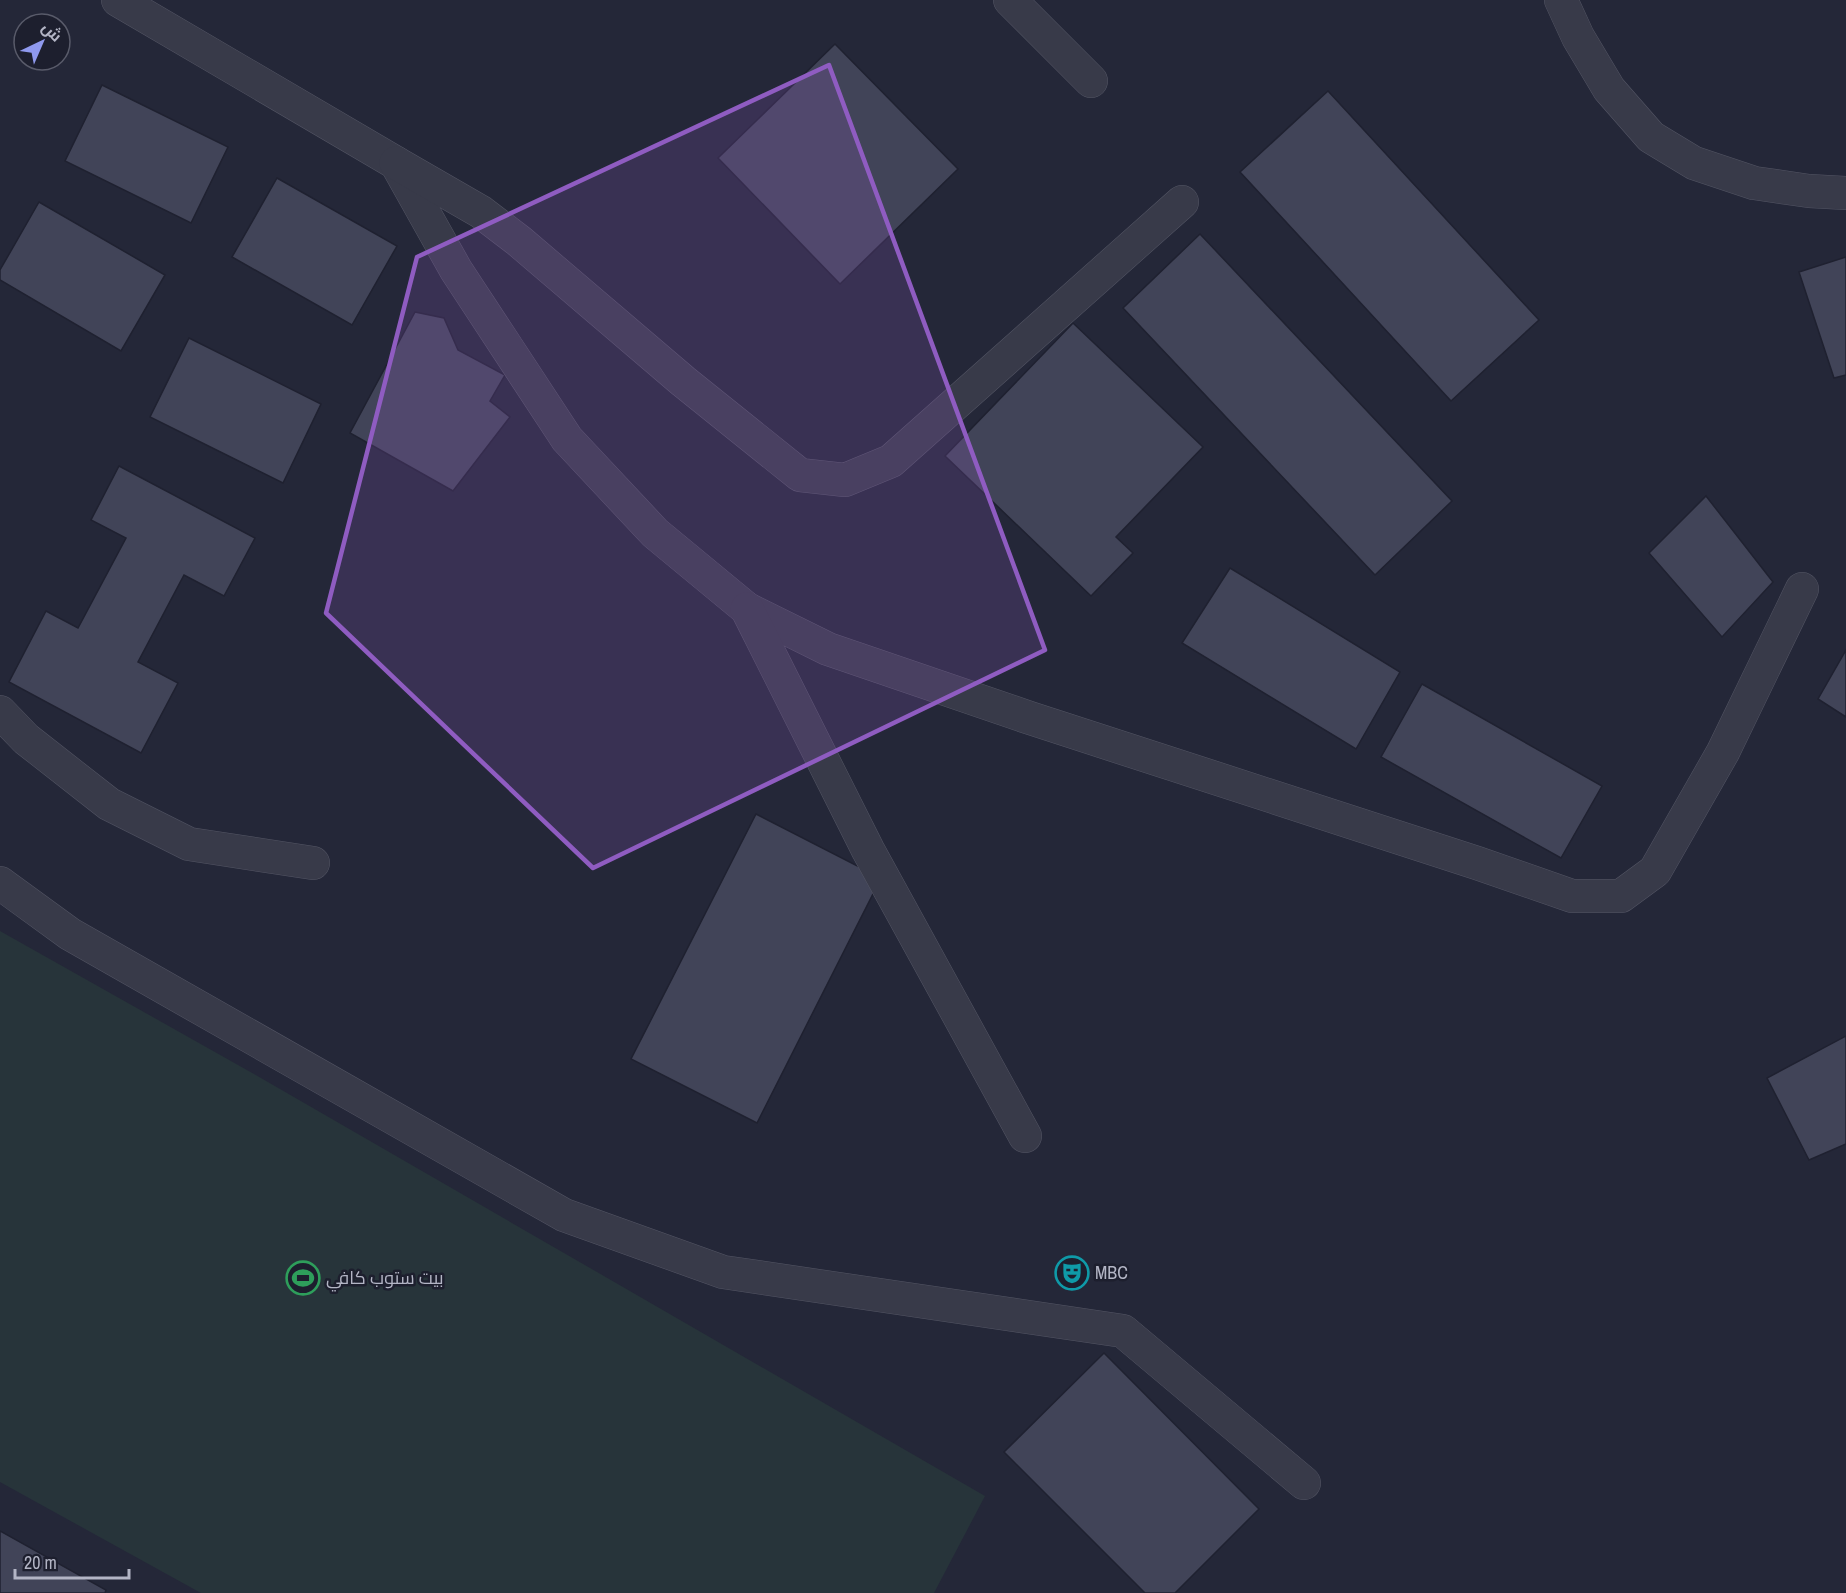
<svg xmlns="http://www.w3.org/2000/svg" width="1846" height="1593" font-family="'Archivo Narrow',Cairo,sans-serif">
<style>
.green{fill:#27343a}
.building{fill:#414458;stroke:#1f2130;stroke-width:1.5}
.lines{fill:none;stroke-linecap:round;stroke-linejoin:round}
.minor-casing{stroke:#535564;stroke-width:34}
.minor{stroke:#383a49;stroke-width:33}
.marked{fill:#8f5cc1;fill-opacity:0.2;stroke:#8f5cc1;stroke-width:4.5;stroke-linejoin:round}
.labels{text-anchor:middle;stroke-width:5;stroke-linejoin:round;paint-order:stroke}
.poi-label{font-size:18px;fill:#b3b5c5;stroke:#1d1f2e;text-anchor:start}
</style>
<rect width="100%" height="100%" fill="#242738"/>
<path class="green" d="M0 931 254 1074 985 1496 934 1593H201L0 1482Z"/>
<g class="building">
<path d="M835 44 958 169 840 284 718 158Z"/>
<path d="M102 85 228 147 191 223 65 161Z"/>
<path d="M1328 91 1539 320 1451 401 1240 172Z"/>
<path d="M277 178 397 246 352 325 232 257Z"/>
<path d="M39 202 165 275 121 351 0 280V270Z"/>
<path d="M1200 234 1452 501 1375 575 1123 308Z"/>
<path d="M1846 257V375L1834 378 1799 272Z"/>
<path d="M415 312 444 318 458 350 505 375 490 401 510 417 453 491 350 433Z"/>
<path d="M1073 323 1203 447 1116 537 1133 553 1091 596 945 456Z"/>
<path d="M189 338 321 404 283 483 150 417Z"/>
<path d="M119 466 255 538 224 596 184 575 138 662 178 683 141 753 9 682 46 611 78 628 126 538 91 520Z"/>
<path d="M1706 496 1773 582 1722 637 1649 553Z"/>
<path d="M1230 568 1400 672 1356 749 1182 643Z"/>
<path d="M1846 650V717L1818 699Z"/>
<path d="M1422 684 1602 786 1561 858 1381 757Z"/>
<path d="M756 814 881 878 757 1123 631 1059Z"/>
<path d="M1846 1036V1144L1809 1160 1767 1078Z"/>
<path d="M1104 1353 1259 1509 1175 1593H1145L1004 1452Z"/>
<path d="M0 1531 106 1590 105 1593H0Z"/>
</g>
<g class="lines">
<defs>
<g id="minor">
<path d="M118 0 396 163 456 270 567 439 655 533 747 609 828 649 1030 718 1477 863 1572 896H1621L1655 871 1723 752 1802 589"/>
<path d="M1010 0 1091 81"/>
<path d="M1561 0 1578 37 1609 89 1651 137 1694 163 1754 183 1809 191 1846 193"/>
<path d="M396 163 481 212 519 241 683 381 800 475 845 480 891 461 1182 202"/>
<path d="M747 609 868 850 1025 1136"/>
<path d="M0 712 26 739 109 804 189 844 313 863"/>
<path d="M0 883 70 934 564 1215 723 1272 1123 1331 1304 1483"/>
</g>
</defs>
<use href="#minor" class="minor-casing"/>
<use href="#minor" class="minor"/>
</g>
<path class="marked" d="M829 65 1045 650 593 868 326 613 417 257Z"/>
<defs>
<symbol id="theatre-ring" viewBox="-11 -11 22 22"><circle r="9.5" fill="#1d1f2e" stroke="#0f9aa8" stroke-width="1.5"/><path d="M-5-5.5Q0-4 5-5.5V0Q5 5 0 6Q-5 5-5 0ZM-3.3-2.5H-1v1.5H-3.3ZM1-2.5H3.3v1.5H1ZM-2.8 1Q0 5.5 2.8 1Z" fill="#0f9aa8"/></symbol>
<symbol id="stadium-ring" viewBox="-11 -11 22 22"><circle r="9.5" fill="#1d1f2e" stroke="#2e9e5b" stroke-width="1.5"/><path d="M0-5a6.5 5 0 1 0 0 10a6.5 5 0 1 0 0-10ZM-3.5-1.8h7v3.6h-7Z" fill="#2e9e5b"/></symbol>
</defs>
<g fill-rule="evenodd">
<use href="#theatre-ring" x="1053" y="1254" width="38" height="38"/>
<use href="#stadium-ring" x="284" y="1259" width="38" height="38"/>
</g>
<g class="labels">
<g class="poi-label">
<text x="1095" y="1279">MBC</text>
<text x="326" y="1284">بيت ستوب كافي</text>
</g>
</g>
<g transform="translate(42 42) rotate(44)"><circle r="28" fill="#1d1f2e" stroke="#595b6a" stroke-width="1.5"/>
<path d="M0-4.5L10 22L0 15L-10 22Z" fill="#8f99ee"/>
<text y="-9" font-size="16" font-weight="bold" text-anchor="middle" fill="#b3b5c5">ش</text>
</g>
<path d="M15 1569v9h114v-9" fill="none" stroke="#b3b5c5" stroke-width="3"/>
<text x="24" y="1569" font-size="18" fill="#b3b5c5" stroke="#1d1f2e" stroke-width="4.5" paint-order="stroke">20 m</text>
</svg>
